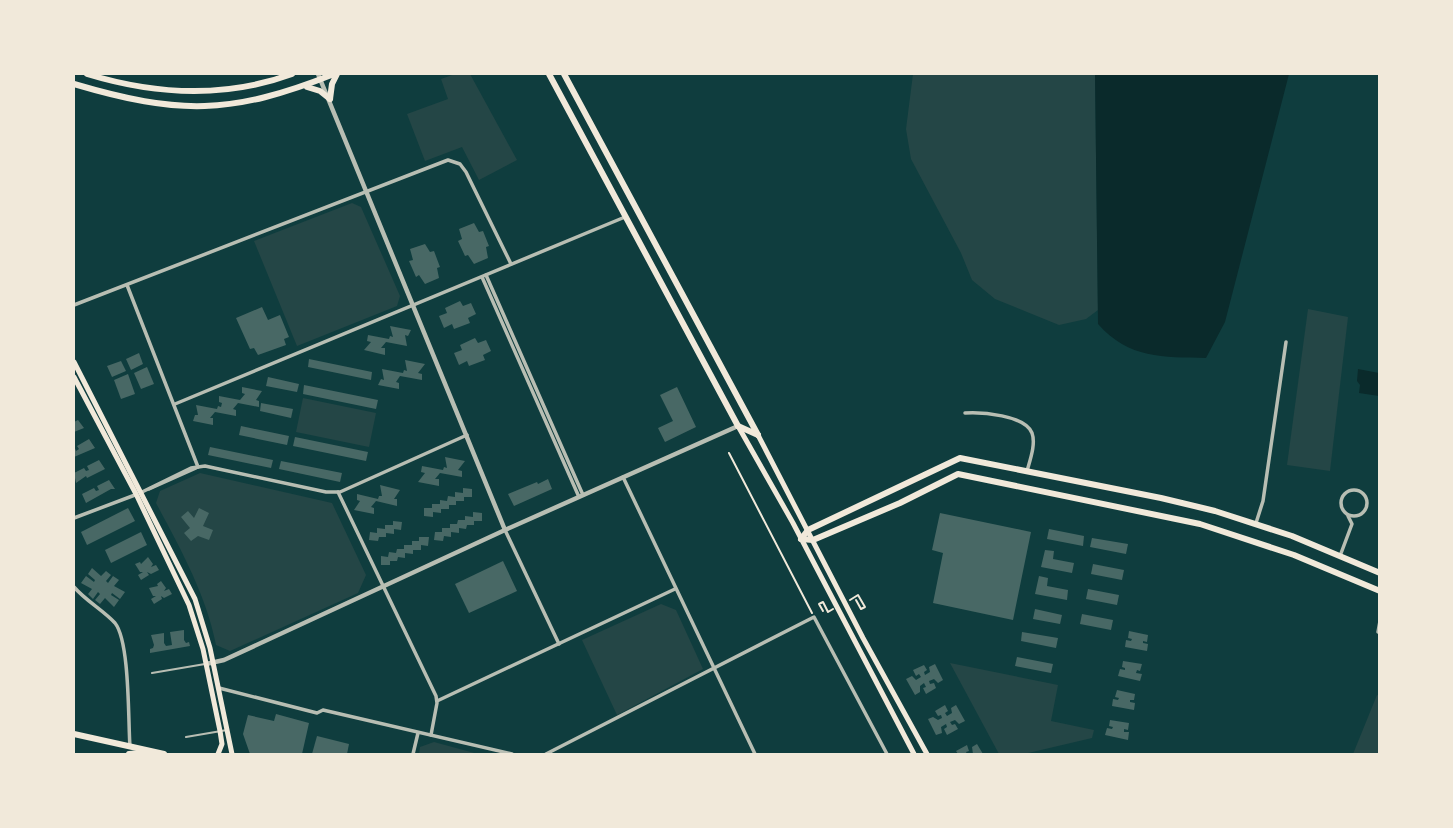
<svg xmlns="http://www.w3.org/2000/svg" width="1453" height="828" font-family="'Titillium Web',sans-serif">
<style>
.green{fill:#244646}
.water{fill:#0a2a2b}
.building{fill:#486865}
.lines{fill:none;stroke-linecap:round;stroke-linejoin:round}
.path{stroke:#f1e9da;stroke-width:2}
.service{stroke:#b8beb3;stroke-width:2}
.minor{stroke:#b8beb3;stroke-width:3.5}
.tertiary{stroke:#b8beb3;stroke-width:4.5}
.secondary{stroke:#f1e9da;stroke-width:5}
.primary{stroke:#f1e9da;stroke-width:6}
.trunk{stroke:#f1e9da;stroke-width:6}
</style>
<rect width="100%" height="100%" fill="#0f3d3e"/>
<g class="green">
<path d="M455 74H470L517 160 479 180 462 147 425 161 407 114 448 99 441 79Z"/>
<path d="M913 74H1095L1098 310 1086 319 1059 325 995 299 972 280 961 253 911 159 906 129Z"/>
<path d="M352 203 361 207 400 296 397 306 297 346 254 241Z"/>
<path d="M1308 309 1348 317 1330 471 1287 465Z"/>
<path d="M303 398 376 413 369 447 296 432Z"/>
<path d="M200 473 332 503 366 575 358 593 230 651 216 645C206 594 180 548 156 503L160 491Z"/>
<path d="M661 604 676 610 703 669 617 715 582 640Z"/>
<path d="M950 663 1058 685 1051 721 1094 730 1092 738 1024 754H999Z"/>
<path d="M1377 695 1380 696 1379 754H1353Z"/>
<path d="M434 742 478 754H419L420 747Z"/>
</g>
<g class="water">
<path d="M1095 74H1289L1225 322 1206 358C1163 357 1129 359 1098 324Z"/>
<path d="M1358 369 1379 373V396L1359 393 1360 385 1357 381Z"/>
</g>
<g class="building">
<path d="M474 223 479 232 483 231 489 246 486 247 488 258 474 264 468 255 465 256 458 241 462 239 459 229Z"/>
<path d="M425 244 430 252 434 251 440 267 437 268 439 278 425 284 419 275 416 277 409 261 413 260 410 249Z"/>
<path d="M460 301 463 306 471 303 476 314 468 318 470 323 454 329 452 324 444 328 439 316 447 313 445 308Z"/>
<path d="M262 307 268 320 280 315 289 337 284 339 286 345 258 355 254 348 250 349 236 318Z"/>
<path d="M390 326 411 330 408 336 405 335 407 346 386 342 381 348H385V355L364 350 371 342 367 341 368 335 389 339 390 336 393 337Z"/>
<path d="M475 338 478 343 486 340 491 351 483 355 485 360 469 366 467 361 459 365 454 353 462 350 460 345Z"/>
<path d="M139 353 143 364 131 370 126 359Z"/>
<path d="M309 359 372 372 371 380 308 367Z"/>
<path d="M405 360 425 364 418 373 422 374V380L400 376 396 382 399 383V389L378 385 381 379 384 380 382 369 403 373 404 370 407 371Z"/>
<path d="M121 361 126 371 112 377 107 366Z"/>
<path d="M147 367 154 384 141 389 134 373Z"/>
<path d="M128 374 135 394 121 399 114 380Z"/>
<path d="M268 377 299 384 297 392 266 386Z"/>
<path d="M304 385 378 400 376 409 303 394Z"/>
<path d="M242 387 262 391 256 400 259 401V407L238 403 233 409 236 410V416L215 412 210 418H213V425L193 421 195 415H198L196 405 217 409 218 406 221 407 222 403 219 402V396L240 400 245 394 242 393Z"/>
<path d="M677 387 696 427 665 442 658 428 673 421 660 395Z"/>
<path d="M261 403 293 409 291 418 260 411Z"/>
<path d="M78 420 84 428 74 432V422Z"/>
<path d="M241 426 289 436 287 445 239 435Z"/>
<path d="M295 437 368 452 366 461 293 446Z"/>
<path d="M89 439 95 448 74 457V446L76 451 79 449 77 446Z"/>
<path d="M210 447 273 460 271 468 208 455Z"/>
<path d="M445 457 465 461 458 470 462 471V477L440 473 435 479H439V486L418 482 425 473 421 472 422 466 443 470 444 467 447 468Z"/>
<path d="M99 460 105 469 87 478 86 476 76 483 74 473 84 468 86 471 89 470 87 466Z"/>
<path d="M281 461 342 473 340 482 279 469Z"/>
<path d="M548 479 552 489 514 506 508 494 537 482 538 484Z"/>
<path d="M109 480 115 489H111L86 503 82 494 94 488 96 491 99 490 97 486Z"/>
<path d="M380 485 400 490 394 499H397V506L376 501 371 507 374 508V514L354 510 360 501 357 500V494L378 499 379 496H382Z"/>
<path d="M463 488 472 489V497H464V501H456V505H449V509H441V513L433 512V517L424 516V508H432V504H440V500L447 501 448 496 455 497V492L463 493Z"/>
<path d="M128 508 135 521 87 545 81 532Z"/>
<path d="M199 508 209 513 203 526 213 530 209 540 198 536 191 541 184 533 190 528 181 517 188 511 194 518Z"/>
<path d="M473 512 482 513V521H474V525H467L466 529 459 528V533L451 532V537L444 536 443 541 434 540 435 532H442V528H450V524H457L458 520H465V516L473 517Z"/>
<path d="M940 513 1031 532 1013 620 933 603 943 553 932 550Z"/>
<path d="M393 521 402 522 401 530 394 529V534L386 533V537H379L378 541 369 540 370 532 377 533V528L385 529V525H393Z"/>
<path d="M1049 529 1084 536 1083 546 1047 539Z"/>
<path d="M141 532 147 545 111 563 105 550Z"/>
<path d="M419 537H429L428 546 421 545V550H413V554L405 553V558L398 557 397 561H390V565H381V556L388 557 389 552 396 553 397 549H404V545H412V541H419Z"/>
<path d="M1092 538 1128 544 1126 554 1090 547Z"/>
<path d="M1045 550 1054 551 1053 559 1074 563 1072 573 1041 567Z"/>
<path d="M148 557 153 564 151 567 156 565 159 570 151 574 147 572 149 575 141 580 138 575 143 572H140L135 564 140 562 141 564Z"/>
<path d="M503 561 517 591 469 613 455 584Z"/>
<path d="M1093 564 1124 570 1122 580 1091 574Z"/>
<path d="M92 568 101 576 106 571 111 575 106 581 108 583 113 576 119 580 114 586 125 592 120 599 112 593 111 595 119 600 114 607 105 598 100 604 95 600 100 594 98 592 93 599 88 594 92 589 81 583 86 576 94 582 95 580 88 574Z"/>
<path d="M1039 576 1048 578 1047 586 1068 590 1067 600 1035 594Z"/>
<path d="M161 581 166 588 164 591 169 589 172 594 164 598 161 596 162 599 154 604 151 599 156 596H153L149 588 158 586 157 584Z"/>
<path d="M1088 589 1119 595 1117 605 1086 599Z"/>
<path d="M1035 609 1062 615 1060 624 1033 619Z"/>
<path d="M1082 614 1113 620 1111 630 1080 624Z"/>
<path d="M184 630V640L186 643 189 642 190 646 150 653V649L153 648 154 645 151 635 164 633V643L166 646 172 645 170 632Z"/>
<path d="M1129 631 1148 635 1147 642 1143 641V643L1148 644 1147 651 1125 647 1126 640 1131 641 1132 639 1128 638Z"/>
<path d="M1022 632 1058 638 1056 648 1021 641Z"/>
<path d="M1017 657 1053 664 1051 673 1015 666Z"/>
<path d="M1123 661 1142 664 1140 671 1137 670 1136 673 1142 674 1140 681 1118 676 1120 669 1125 670V668L1122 667Z"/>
<path d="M935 664 943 680 938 683 934 679 929 681 930 684 934 683 936 688 926 694 923 688 926 687 924 683 920 686V692L915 695 906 679 912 676 916 680 921 677 919 674 916 676 913 670 924 665 927 670 924 672 925 675 930 672 929 667Z"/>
<path d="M1117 690 1135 694 1134 700H1130V702L1135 703 1134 710 1112 706 1113 699 1118 700 1119 698 1115 697Z"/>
<path d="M945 705 948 711 945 713 947 716 952 713 951 708 956 705 965 721 959 724 955 720 950 722 952 725 955 724 958 729 947 735 944 729 947 727 946 724 941 727 942 733 936 735 928 719 933 717 938 720 942 718 941 715 938 716 935 711Z"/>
<path d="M276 714 309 723 302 754H250L243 734 248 715 274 721Z"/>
<path d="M1110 720 1129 723 1128 730 1124 729V732H1129L1128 740 1105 735 1107 728 1112 729 1113 727 1109 726Z"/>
<path d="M317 736 349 744 347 754H312Z"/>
<path d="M977 744 983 754H973L972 747Z"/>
<path d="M967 745 969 751 966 752 967 754H958L956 751Z"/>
</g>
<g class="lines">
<g class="path">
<path d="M729 453 812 613"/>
<path d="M850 600 858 595 865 607 861 609 856 600"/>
<path d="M823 611 819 604 823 602 828 612 833 609"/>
</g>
<g class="service">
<path d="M152 673 205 664"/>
<path d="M186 737 227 730"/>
</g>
<g class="minor">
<path d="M486 275 583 495"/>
<path d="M482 277 579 497"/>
<path d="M127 285 198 467"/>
<path d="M74 305 448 160 460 164 466 172 511 264"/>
<path d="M175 404 625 217"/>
<path d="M965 413C981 412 1025 415 1032 433 1036 444 1030 460 1027 471"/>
<path d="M623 477 755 754"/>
<path d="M149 489 196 468"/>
<circle cx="1354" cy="503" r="13"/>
<path d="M142 492 191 468 205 466 326 492H340L467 435"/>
<path d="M338 492 436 696 437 703 431 735"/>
<path d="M74 518 135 495"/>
<path d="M1256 523 1263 501 1286 342"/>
<path d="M505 530 559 644"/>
<path d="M1340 556 1352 524 1348 516"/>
<path d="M74 587C86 601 103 610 115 623 130 642 128 720 130 747"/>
<path d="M1378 632 1380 621"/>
<path d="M219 688 317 713 323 710 512 754"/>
<path d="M437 701 675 589"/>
<path d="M413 754 418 733"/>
<path d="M546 754 814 617 887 754"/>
</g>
<g class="tertiary">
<path d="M318 74 505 530"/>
<path d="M206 664 224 660 505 530 738 426"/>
</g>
<g class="secondary">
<path d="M74 362 195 599 210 648 232 754"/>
<path d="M74 377 136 494 189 605 203 649 220 731 222 744 218 754"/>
<path d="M738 426 793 523 914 754"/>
<path d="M758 435 863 638 927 754"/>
</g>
<g class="primary">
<path d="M87 74C156 95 224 99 292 74"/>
<path d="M549 74 738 426"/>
<path d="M564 74 758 435"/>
<path d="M74 84C179 115 231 115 334 74"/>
<path d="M307 87 320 91 330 99"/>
<path d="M330 99 332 84 337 74"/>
<path d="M738 426 758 435"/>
<path d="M801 539 808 530 960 458 1161 498 1215 511 1292 536 1380 573"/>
<path d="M801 539 813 540 900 503 958 474 1200 524 1294 555 1380 591"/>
<path d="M74 734 164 754"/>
</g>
<path class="trunk" d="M129 754 152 752"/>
</g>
<rect width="1453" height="828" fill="none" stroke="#f1e9da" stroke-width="150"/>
</svg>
